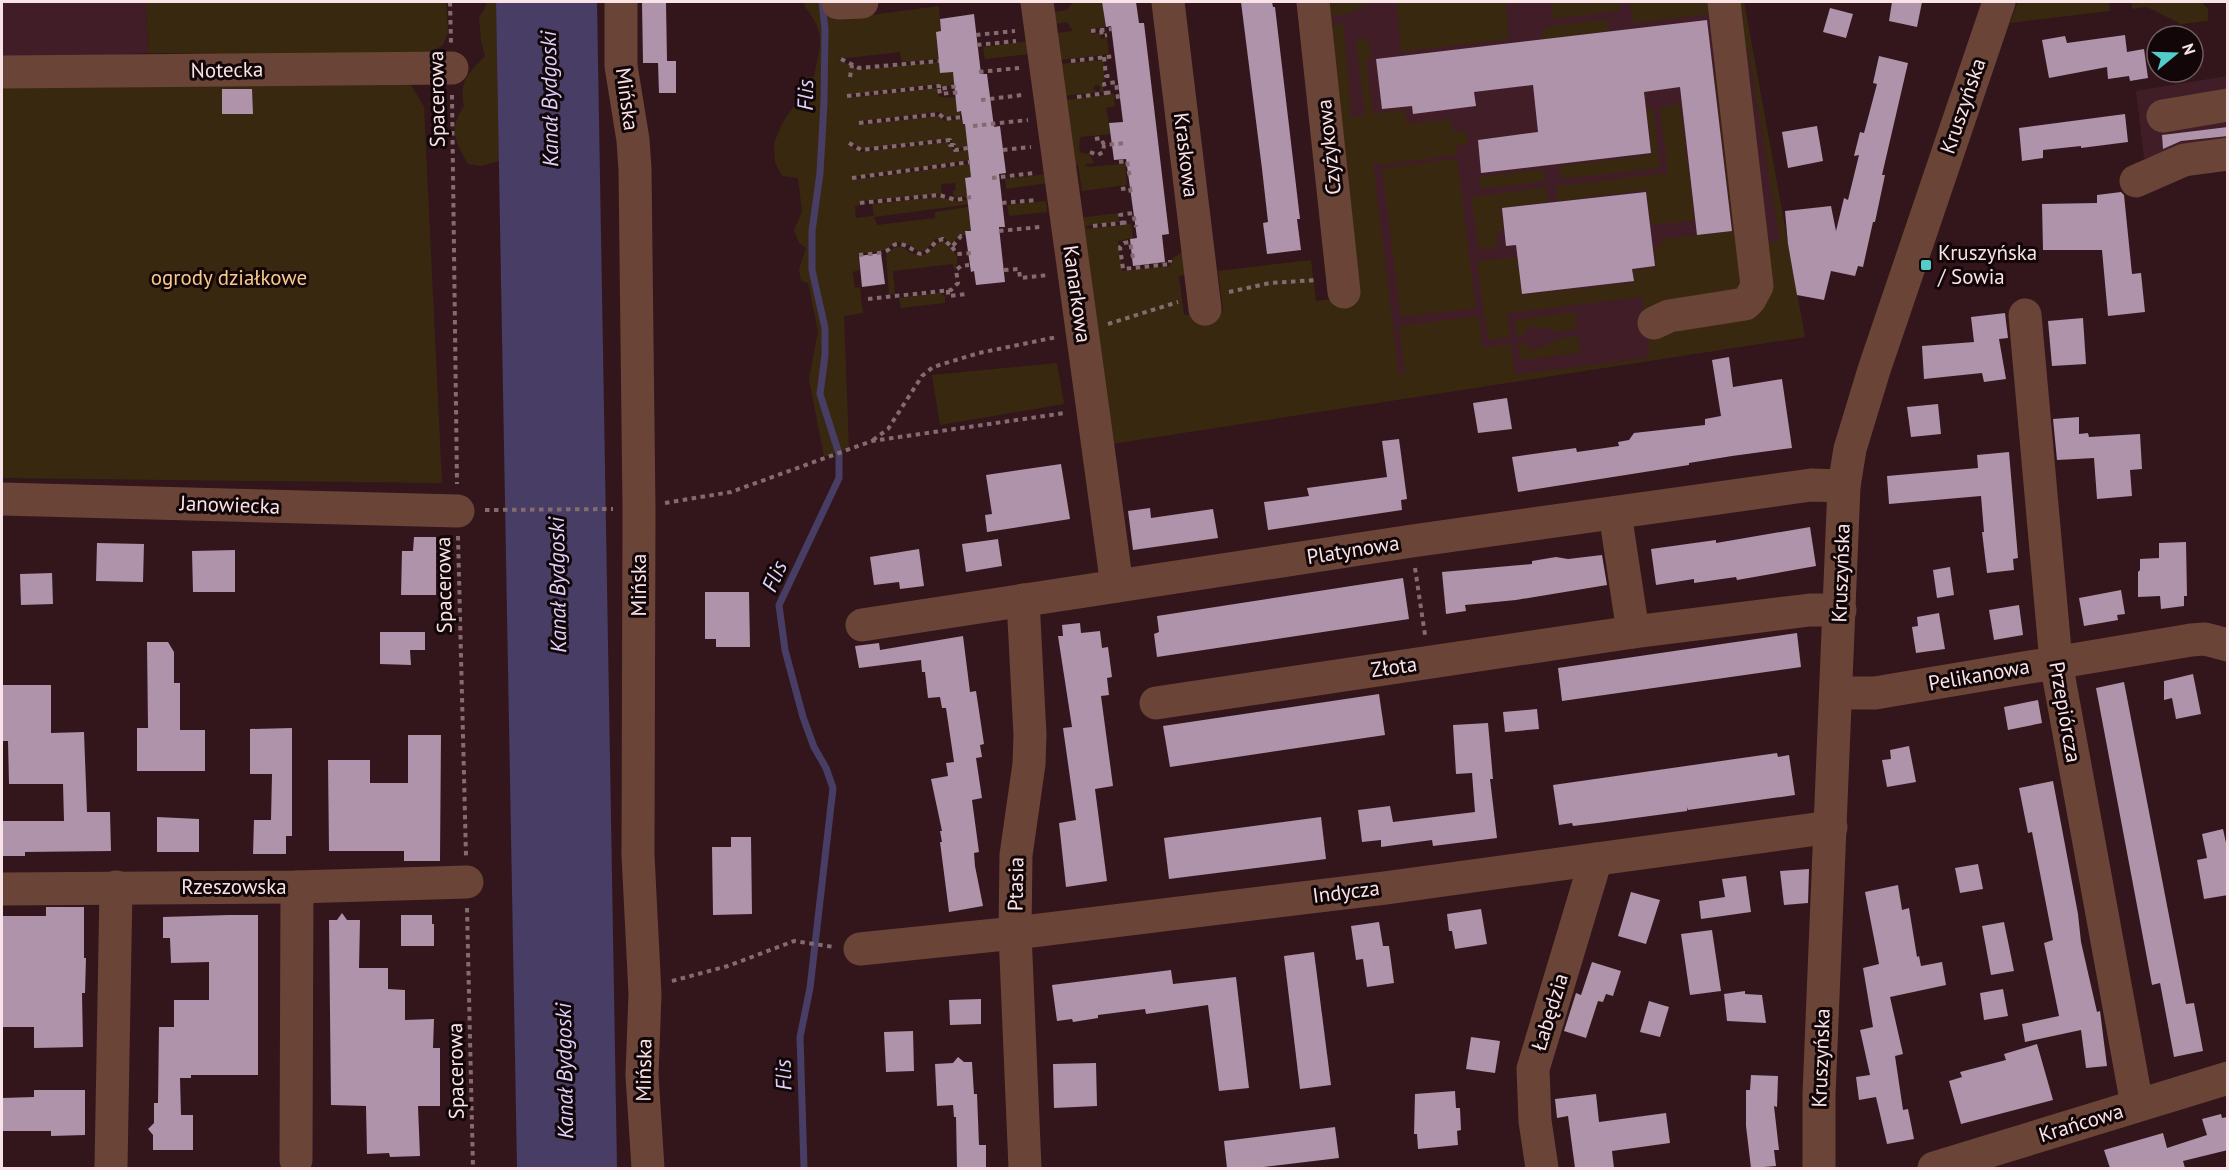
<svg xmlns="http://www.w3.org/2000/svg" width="2229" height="1170" font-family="'PT Sans',sans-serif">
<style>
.built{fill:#411e27}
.green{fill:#392810}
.water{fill:#483d64}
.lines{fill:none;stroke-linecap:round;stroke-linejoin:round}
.stream{stroke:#483d64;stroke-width:7}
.building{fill:#ae93aa}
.path{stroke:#846b70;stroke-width:4;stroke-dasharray:4.5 4.5;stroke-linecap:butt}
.minor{stroke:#6a4437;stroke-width:33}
.poi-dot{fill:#53cdc9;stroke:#120608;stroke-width:2}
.labels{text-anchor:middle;stroke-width:6;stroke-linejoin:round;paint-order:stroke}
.street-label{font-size:21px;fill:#f8e3e7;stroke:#120608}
.poi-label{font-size:21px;fill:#f8e3e7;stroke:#120608;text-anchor:start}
.park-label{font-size:21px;fill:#f9ca8a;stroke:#120608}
.water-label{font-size:22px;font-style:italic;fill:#dcd2fc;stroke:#120608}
</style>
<rect width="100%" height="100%" fill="#32161c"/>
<g class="built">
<path d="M2 2H146L148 53 2 61Z"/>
<path d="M1324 2H1744L1805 337 1370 404Z"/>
<path d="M2227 76V148L2144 158 2136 91Z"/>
</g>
<g class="green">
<path d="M146 2H446L448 32 443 45 426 55 415 56 148 53Z"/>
<path d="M487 2H496L499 161 481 166 468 164C455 140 448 130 464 106 459 79 468 75 485 56L481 41 479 17 484 10Z"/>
<path d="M806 2H832L833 20 939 6 941 31 936 32 938 59 902 62 900 52 838 59 859 70 939 62 940 73 953 72 958 85 941 87 940 84 847 95V98L937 88 939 97 960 98 958 112 961 111 962 115 945 117 939 112 860 121V125L938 116 945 121 962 119 963 124H965L968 147 956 148 955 143H952L951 139 861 149 850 142 848 144 860 152 948 142 949 147H952L953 152 968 150 970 160 852 177 853 180 970 164 972 177 965 178 966 191 971 196 954 198 953 191 956 190 955 183 941 184 942 194 860 201V205L855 206 856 218 874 216 872 204 939 197 956 201 972 199V204L874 217 877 225 935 218V212L968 207 969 217H976L977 230 965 231V235L959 236 953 244 944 238 935 239C918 263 918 244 899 242 892 242 889 249 883 250 875 252 866 252 858 254L860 270 853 272 855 288 860 287 863 313 844 316 849 449 824 457 809 379 818 331 808 283 801 281 799 269 806 248 799 243 794 230 802 212 798 178 782 176 775 162 774 143 782 124 793 107 812 101V91C806 88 802 84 803 77H814C820 46 827 32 804 6Z"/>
<path d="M1073 2H1102L1106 27 1090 29 1092 34 1100 33 1101 39 1107 38 1109 54 1060 60 1057 33 1072 31V29L1067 22 1055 24 1054 12 1067 10Z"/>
<path d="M1324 2H1370L1364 7 1354 9V13L1332 16 1333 25 1343 24 1351 103 1350 117 1365 115 1356 40 1368 38 1371 58 1366 60 1373 114 1405 110 1407 124 1451 119 1453 132 1466 131 1468 144 1456 146 1457 155 1379 165 1378 163 1373 164 1399 374 1405 372 1399 326 1479 316 1483 348 1511 344 1515 375 1646 358 1650 353 1646 328 1746 313 1759 245 1780 241 1748 48 1741 49 1730 2H1744L1805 337 1105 445 1078 218 1118 213 1119 222 1086 226V229L1131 224 1133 238 1118 241 1122 271 1170 266 1171 259 1186 250 1191 274 1179 276 1184 315 1223 311 1218 271 1311 260 1316 301 1358 296Z"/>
<path d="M1396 2H1512L1506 3 1509 39 1402 52Z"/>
<path d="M1551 2H1619L1620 11 1553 19Z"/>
<path d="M1630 2H1717L1719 13 1633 23Z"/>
<path d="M2018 2H2109L2110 11 2010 23Z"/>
<path d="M2131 2 2203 3 2208 9V21L2181 24 2147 7 2132 9Z"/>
<path d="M1607 19 1608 31 1543 39 1542 31 1552 26Z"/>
<path d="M1029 41 1030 54 985 59 983 47Z"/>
<path d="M1103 60 1105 80 1102 81 1104 92H1099L1101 87 1096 84 1093 89 1098 92 1064 96 1060 64Z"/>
<path d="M1718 69 1745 290 1646 320 1642 297 1507 313 1510 337 1488 340 1477 261 1517 257 1522 295 1634 283V270L1656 267 1654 246 1663 245 1662 239 1733 231 1714 70Z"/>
<path d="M405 75 424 107 442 483 2 478V78Z"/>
<path d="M1114 94 1115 106 1106 108 1111 134 1080 137 1079 149 1082 153 1090 154 1094 163 1085 164 1088 167 1125 164 1127 185 1082 191 1078 165H1072L1065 100Z"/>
<path d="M1680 104 1695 220 1651 225 1646 190 1558 201 1556 186 1668 173 1660 107Z"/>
<path d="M1653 107 1660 168 1561 179 1560 166 1652 155 1648 119 1583 125 1595 114Z"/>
<path d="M1457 159 1476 308 1401 317 1382 168Z"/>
<path d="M1543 169 1545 181 1481 189 1479 177Z"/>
<path d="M1047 174 1048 183 1006 189 1005 179Z"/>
<path d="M1546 187 1548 202 1501 208 1503 231 1496 232 1498 247 1479 249 1471 197Z"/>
<path d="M1046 201 1047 212 1009 216 1007 205Z"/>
<path d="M943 241C954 248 962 260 954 271L953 264 893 271 895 294H889L886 253C909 238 901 255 920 255 931 256 933 243 943 241Z"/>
<path d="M939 293 945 296V303L901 308 899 298Z"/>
<path d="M1575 312 1577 329 1554 332 1551 328 1543 329 1534 326 1528 328 1523 335 1517 336 1515 320Z"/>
<path d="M1578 336 1580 353 1520 360 1518 343H1524L1530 349 1536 350 1545 345 1552 344 1556 339Z"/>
<path d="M1057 363 1064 404 940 425 932 375Z"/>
</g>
<path class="water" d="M496 2H597L617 1168H517Z"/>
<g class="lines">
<path class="stream" d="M804 1168 800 1037 810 988 833 788 826 768 814 747 803 717 785 650 779 605 839 478V454L820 394 825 355V328L812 270V231L820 173 824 102 825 29 822 2"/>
</g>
<g class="building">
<path d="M642 2H666L667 61H676V93H659L658 63H643Z"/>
<path d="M1102 2H1136L1139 23H1144L1169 234 1162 235 1165 262 1133 266 1130 239 1137 238 1126 159 1114 160 1109 123 1123 122 1111 26 1106 27Z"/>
<path d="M1241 2H1272L1273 7H1275L1300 219H1297L1301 250 1267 254 1263 223 1268 222 1262 169Z"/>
<path d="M1892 2H1922L1917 27 1889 21Z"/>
<path d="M1830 8 1853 14 1846 38 1823 32Z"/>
<path d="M974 14 981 74H987L994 127 1000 126 1006 173 999 174 1005 227H999L1005 282 976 285 974 271 971 272 965 231H971L965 178 971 177 965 124H963L961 111 957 112 953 72 940 73 936 32 941 31 940 19Z"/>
<path d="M1707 20 1732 231 1697 235 1680 87 1644 92 1651 153 1481 173 1478 140 1538 132 1533 85 1474 92 1476 106 1413 114 1412 106 1382 109 1376 59Z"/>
<path d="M2125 35 2127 52 2144 49 2148 78 2130 81 2129 76 2108 79 2107 67 2049 78 2042 40 2065 36 2067 43Z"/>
<path d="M1879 56 1908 63 1882 175H1885L1875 222H1873L1863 267 1858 266 1855 276 1831 271 1824 300 1797 295 1788 244 1785 211 1831 206 1836 231 1844 198 1848 200 1859 155 1854 156 1860 132 1864 133 1877 84 1873 83Z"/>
<path d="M222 89H252L253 114H222Z"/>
<path d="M2125 114 2128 142 2081 148V146L2043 150V158L2022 161 2019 128Z"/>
<path d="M1817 126 1823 161 1788 168 1782 132Z"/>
<path d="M2228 127V136L2181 141 2163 149 2162 135Z"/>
<path d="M1646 192 1655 266 1632 269 1634 281 1522 294 1516 245 1506 246 1502 208Z"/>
<path d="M2121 192 2124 195 2132 274 2141 273 2145 312 2108 316 2102 250H2043L2042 204 2097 203V195Z"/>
<path d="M881 253 885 284 862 287 859 256Z"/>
<path d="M2005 313 2008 338 1999 339 2006 379 1984 382 1982 373 1924 379 1922 346 1974 342 1971 317Z"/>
<path d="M2083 318 2086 364 2052 366 2048 321Z"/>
<path d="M1729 357 1733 387 1782 379 1792 448 1732 456 1689 463V465L1518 492 1512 457 1576 448 1577 452 1619 446 1618 442 1629 440 1634 433 1705 425V419L1721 416 1712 360Z"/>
<path d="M1507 398 1512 429 1478 433 1473 403Z"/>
<path d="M1938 404 1941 434 1911 437 1907 407Z"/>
<path d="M2079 417V434L2088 433 2089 437 2140 434 2142 469 2130 470 2132 496 2097 499 2094 458 2057 460 2053 419Z"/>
<path d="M1399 439 1407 499 1401 500 1402 510 1268 530 1264 502 1309 496 1307 488 1387 477 1382 441Z"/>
<path d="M2009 452 2018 558 2013 559 2014 570 1987 573 1982 532H1984L1981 496 1889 504 1887 476 1978 468 1977 455Z"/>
<path d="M1061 464 1070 519 987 532 985 515 992 514 986 475Z"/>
<path d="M1150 508 1151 518 1213 509 1218 538 1133 550 1128 511Z"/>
<path d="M1810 527 1816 566 1737 580 1736 577 1694 583V579L1656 585 1651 549 1716 540V543Z"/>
<path d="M414 537H436V595H401L402 551H413Z"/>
<path d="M998 539 1002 566 966 572 962 544Z"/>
<path d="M2186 542 2187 596H2184V606L2161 609 2160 596 2138 597V572L2140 570V559L2159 558V543Z"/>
<path d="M97 543 144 544 143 582 96 581Z"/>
<path d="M919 549 924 586 900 589 899 582 874 585 870 557Z"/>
<path d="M235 550V592H193L192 551Z"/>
<path d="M1602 555 1607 585 1516 600 1465 605 1466 611 1446 614 1442 572 1532 564V561L1556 557 1568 559Z"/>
<path d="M1950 567 1954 595 1937 598 1933 570Z"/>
<path d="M52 573 53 604 21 605 20 574Z"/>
<path d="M1403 578 1409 619 1157 657 1154 634 1159 632 1157 616Z"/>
<path d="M2121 590 2125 614 2117 615 2118 620 2084 626 2079 598Z"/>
<path d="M705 592H749L750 647H716V639H705Z"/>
<path d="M2019 605 2023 635 1994 640 1989 610Z"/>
<path d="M1939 613 1945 649 1916 653 1912 627 1918 626 1917 617Z"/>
<path d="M1080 623 1081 633 1100 631 1102 648 1108 647 1112 677 1107 678 1109 695 1101 696 1113 786 1095 789 1107 881 1066 887 1059 823 1076 820 1063 728 1072 727 1058 636H1063L1062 625Z"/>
<path d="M380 632H425V650H410L411 665 380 664Z"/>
<path d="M1797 633 1801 667 1562 701 1558 668Z"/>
<path d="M963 636 970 692 976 691 984 744 980 745 982 757 976 758 982 798 972 800 979 852 974 853 975 866 983 906 949 912 940 842H942L940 831H942L931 779 948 776 946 763 954 762 946 708H942L940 697 928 698 925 672H922L921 660 859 668 855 646 879 643 880 650Z"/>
<path d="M147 642H168L174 652V683H180V730H205V771H137V728H148Z"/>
<path d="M2193 674 2201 714 2176 719 2172 698 2164 700V681Z"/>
<path d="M2124 682 2186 1004 2194 1003 2203 1051 2174 1057 2160 983 2152 985 2096 688Z"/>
<path d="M2 685H51V733L84 732 87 812H110L111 851 25 852V856H2V821H64L63 784H9L8 741H2Z"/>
<path d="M1379 694 1385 735 1170 767 1163 726Z"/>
<path d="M2038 700 2042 723 2008 730 2004 707Z"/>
<path d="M1537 709 1539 729 1505 732 1503 712Z"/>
<path d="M1488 723 1493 779H1490L1497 838 1433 846 1432 840 1381 847V840L1362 842 1358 810 1390 806 1393 822 1475 812 1472 773 1456 774 1453 725Z"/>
<path d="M292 728V836H286V854H253L254 820H271L272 774H250V729Z"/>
<path d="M408 735H441L440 861H404V851H329L328 760H370V783H408Z"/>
<path d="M1909 746 1916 782 1887 787 1882 760 1891 759 1890 750Z"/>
<path d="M1777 753 1778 757 1789 755 1795 795 1688 810V807L1687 811 1598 823 1573 826 1572 823 1559 825 1553 785Z"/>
<path d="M2053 781 2078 914 2081 942 2097 1012 2100 1011 2107 1066 2086 1068 2081 1030 2025 1042 2022 1024 2059 1016 2044 943 2053 940 2032 832 2028 833 2019 788Z"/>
<path d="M157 817 199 819V852H157Z"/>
<path d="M1321 817 1326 859 1169 879 1164 838Z"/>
<path d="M2223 829 2228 852V895L2204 899 2197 860 2207 858 2202 834Z"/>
<path d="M731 837H751L752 914 713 915 712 847H731Z"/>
<path d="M1978 864 1983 889 1960 893 1955 868Z"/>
<path d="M1809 869 1808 903 1784 905 1780 871Z"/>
<path d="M1746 876 1751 912 1701 919 1699 901 1725 897 1722 879Z"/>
<path d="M1898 885 1902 910 1909 908 1917 957 1919 956 1921 966 1942 962 1946 985 1890 997 1903 1054 1895 1056 1903 1110 1908 1109 1914 1139 1887 1144 1876 1097 1859 1100 1856 1077 1870 1075 1860 1030 1873 1027 1863 968 1879 964 1865 892Z"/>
<path d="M1631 892 1660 900 1646 944 1618 936Z"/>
<path d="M46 907H84V958H86L85 993H82L83 1047 34 1048V1027H2V916H46Z"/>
<path d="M1481 909 1487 944 1455 949 1452 931H1449L1447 914Z"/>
<path d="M342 913 347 920H360L359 968H388V989L405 990V1020L434 1019 433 1048H440V1106H418L420 1156 390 1157 389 1153 367 1154 366 1106 331 1105 329 920H337Z"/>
<path d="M229 915H258V1075H191V1078H180L181 1115H193V1150H153V1135L148 1129 154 1123V1103H158L159 1027H174V1000H209V962L171 963 170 938H163V917Z"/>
<path d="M401 915H432V924H434V946H401Z"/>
<path d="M1379 922 1383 946H1389L1394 983 1367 987 1363 959 1356 960 1351 926Z"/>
<path d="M2004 922 2014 971 1991 975 1982 926Z"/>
<path d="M1712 930 1721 991 1690 995 1681 934Z"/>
<path d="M1314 952 1331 1085 1300 1089 1284 956Z"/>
<path d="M1592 962 1621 971 1613 996 1606 994 1603 1002 1598 1001 1586 1038 1564 1031 1576 993 1581 995Z"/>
<path d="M1171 970 1173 984 1236 977 1249 1088 1219 1091 1208 1005 1146 1014 1145 1009 1098 1015V1018L1073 1022 1072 1019 1057 1021 1052 985Z"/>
<path d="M2003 989 2008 1016 1984 1020 1980 993Z"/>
<path d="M1745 991V994L1762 995 1766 1023 1727 1021 1724 994Z"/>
<path d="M981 999V1024L950 1025 949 1000Z"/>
<path d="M1649 1001 1669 1007 1660 1037 1640 1032Z"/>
<path d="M913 1031 914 1071 886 1072 884 1032Z"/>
<path d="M1471 1037 1500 1041 1495 1073 1466 1069Z"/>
<path d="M2037 1044 2053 1100 1961 1124 1949 1081 1962 1077 1960 1072 2006 1060 2004 1054Z"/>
<path d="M958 1057 964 1062H972L974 1094H977L979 1145H986V1168H957L956 1117H954L953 1105 937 1106 935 1064 953 1063Z"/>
<path d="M1096 1063 1097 1106 1054 1108 1053 1064Z"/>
<path d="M1751 1075 1778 1076 1777 1107 1774 1106 1779 1150H1774L1776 1166 1751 1168 1746 1126V1090H1750Z"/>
<path d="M34 1090H85V1135L51 1136V1131H2V1098L34 1097Z"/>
<path d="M1455 1091 1456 1108H1460L1461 1130 1457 1131 1458 1145 1418 1149 1417 1134H1414L1415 1094Z"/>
<path d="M1596 1094 1599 1122 1666 1113 1670 1143 1612 1151 1614 1168H1575L1568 1116 1557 1118 1555 1099Z"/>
<path d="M2221 1114 2222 1118 2228 1117V1150L2183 1161 2185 1168H2110L2104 1150 2163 1133 2167 1148 2207 1135 2202 1119Z"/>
<path d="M1335 1127 1339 1158 1255 1168H1227L1224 1141Z"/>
</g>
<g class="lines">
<g class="path">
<path d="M450 2 451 43"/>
<path d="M1101 30 1102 36 1107 35"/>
<path d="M1091 31 1112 29"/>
<path d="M976 35 1015 31"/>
<path d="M977 45 1016 41"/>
<path d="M1104 57 1106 76H1112"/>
<path d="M841 59 859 68 939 61"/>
<path d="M1071 61 1115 56"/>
<path d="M979 72 1019 68"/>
<path d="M850 77 852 65"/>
<path d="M939 89 940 94 959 92"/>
<path d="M1106 93 1113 92"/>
<path d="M452 95 457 484"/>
<path d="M847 96 939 86V89L958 86"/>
<path d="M1077 97 1106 93 1104 84 1116 82 1118 99 1120 98"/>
<path d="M981 100 1022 95"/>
<path d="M859 123 939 114 945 119 962 117"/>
<path d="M973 126 1028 120"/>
<path d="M1095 139 1101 138 1104 145"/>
<path d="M849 143 861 150 950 140V145H954L955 150 968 148"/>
<path d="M1003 150 1031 147"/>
<path d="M1090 152 1098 155 1103 152 1104 145 1126 143"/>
<path d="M1119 162 1127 161 1130 179"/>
<path d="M852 178 970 162"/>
<path d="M992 178 1034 173"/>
<path d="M1121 189 1130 188 1131 194"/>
<path d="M860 203 939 195 956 200 971 197"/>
<path d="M1002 203 1037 200"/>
<path d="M1122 223 1131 222"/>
<path d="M1093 226 1122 223 1120 215 1133 213 1136 227"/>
<path d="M999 231 1040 227"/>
<path d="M952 247 957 254 972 253"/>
<path d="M859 255C867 254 881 254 888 250 892 247 894 243 900 244 918 247 918 266 936 241L943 239 952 247 961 236H966"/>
<path d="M1133 258 1130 242 1124 243 1120 247 1123 269 1170 264V260"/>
<path d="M1004 270 1019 269 1020 278 1049 275"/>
<path d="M948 290V296L967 294"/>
<path d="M1229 292 1270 283 1317 280"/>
<path d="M868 299 951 290 958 283 956 270 961 266 969 265"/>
<path d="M1108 324 1178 302"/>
<path d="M873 440 888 429 922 376 933 367 979 353 1057 337"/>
<path d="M665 503 731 492 872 441 1065 413"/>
<path d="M485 510 613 509"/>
<path d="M458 536 466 856"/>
<path d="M1415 568 1425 635"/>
<path d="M467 908 473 1168"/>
<path d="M672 981 728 966 794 941 834 947"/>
</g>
<g class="minor">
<path d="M621 2V66L633 140 635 169 639 509 638 855 645 994 642 1075 648 1168"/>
<path d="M1037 2 1117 586"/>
<path d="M1168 2 1205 309"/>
<path d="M1313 2 1344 292"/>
<path d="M838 3 862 2"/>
<path d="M2 72 452 68"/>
<path d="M2163 116 2228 105"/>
<path d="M2136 181 2184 160 2228 154"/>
<path d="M2025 315 2056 662 2137 1105"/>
<path d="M1654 323 1669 316 1745 304 1750 299 1757 286 1724 2"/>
<path d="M2 499 458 511"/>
<path d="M1615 513 1633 632"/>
<path d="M1023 600 1030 735 1029 764 1016 855 1015 933 1025 1168"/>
<path d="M862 625 1412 541 1811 485 1844 486"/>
<path d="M1836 693H1875L2191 640 2205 639 2228 645"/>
<path d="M1156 703 1633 632 1810 610H1840"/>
<path d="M2 889 297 887 467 882"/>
<path d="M860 949 1015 933 1385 888 1831 827"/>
<path d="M296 1160 297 887"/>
<path d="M111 1168 116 887"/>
<path d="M1542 1168 1535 1121 1533 1069 1596 859"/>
<path d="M1819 1168V1094L1844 486 1850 449 1874 370 1999 2"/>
<path d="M1934 1168 2228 1078"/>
</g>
</g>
<rect class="poi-dot" x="1920" y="259" width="12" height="12" rx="3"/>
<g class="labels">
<g class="street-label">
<text transform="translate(227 70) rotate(-1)" y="7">Notecka</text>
<text transform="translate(437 99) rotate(-91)" y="7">Spacerowa</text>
<text transform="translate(627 99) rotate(82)" y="7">Mińska</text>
<text transform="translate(1963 106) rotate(-71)" y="7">Kruszyńska</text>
<text transform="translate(1329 147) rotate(-96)" y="7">Czyżykowa</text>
<text transform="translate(1186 155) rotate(83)" y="7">Kraskowa</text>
<text transform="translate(1077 294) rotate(82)" y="7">Kanarkowa</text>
<text transform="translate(230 505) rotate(2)" y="7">Janowiecka</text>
<text transform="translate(1353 550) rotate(-9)" y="7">Platynowa</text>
<text transform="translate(1841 573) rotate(-88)" y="7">Kruszyńska</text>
<text transform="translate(444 585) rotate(-91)" y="7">Spacerowa</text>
<text transform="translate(639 585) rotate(-90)" y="7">Mińska</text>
<text transform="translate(1394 667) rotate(-8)" y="7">Złota</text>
<text transform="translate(1979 675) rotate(-10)" y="7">Pelikanowa</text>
<text transform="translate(2065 712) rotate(80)" y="7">Przepiórcza</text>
<text transform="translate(1016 884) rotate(-89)" y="7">Ptasia</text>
<text x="234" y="894">Rzeszowska</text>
<text transform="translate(1346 892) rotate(-7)" y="7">Indycza</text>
<text transform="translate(1550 1012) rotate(-73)" y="7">Łabędzia</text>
<text transform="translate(1821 1058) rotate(-88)" y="7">Kruszyńska</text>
<text transform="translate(644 1070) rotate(-89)" y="7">Mińska</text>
<text transform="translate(456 1071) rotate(-91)" y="7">Spacerowa</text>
<text transform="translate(2081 1123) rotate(-17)" y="7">Krańcowa</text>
</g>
<g class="poi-label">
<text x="1938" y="260">Kruszyńska<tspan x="1938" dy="24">/ Sowia</tspan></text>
</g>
<g class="park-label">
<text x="229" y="285">ogrody działkowe</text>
</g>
<g class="water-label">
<text transform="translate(805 95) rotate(-89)" y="8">Flis</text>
<text transform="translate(549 99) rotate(-91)" y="8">Kanał Bydgoski</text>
<text transform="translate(774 576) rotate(-66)" y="8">Flis</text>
<text transform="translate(557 585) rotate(-91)" y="8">Kanał Bydgoski</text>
<text transform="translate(564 1071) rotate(-91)" y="8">Kanał Bydgoski</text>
<text transform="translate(783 1075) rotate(-92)" y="8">Flis</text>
</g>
</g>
<rect width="2229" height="1170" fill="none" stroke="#f8e3e7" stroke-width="6"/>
<g transform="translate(2175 54) rotate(71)"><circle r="28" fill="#120608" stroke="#6e5e61" stroke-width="1.5"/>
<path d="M0-4.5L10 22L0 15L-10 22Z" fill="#53cdc9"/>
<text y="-9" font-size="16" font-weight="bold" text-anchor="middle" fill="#f8e3e7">N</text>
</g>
</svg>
